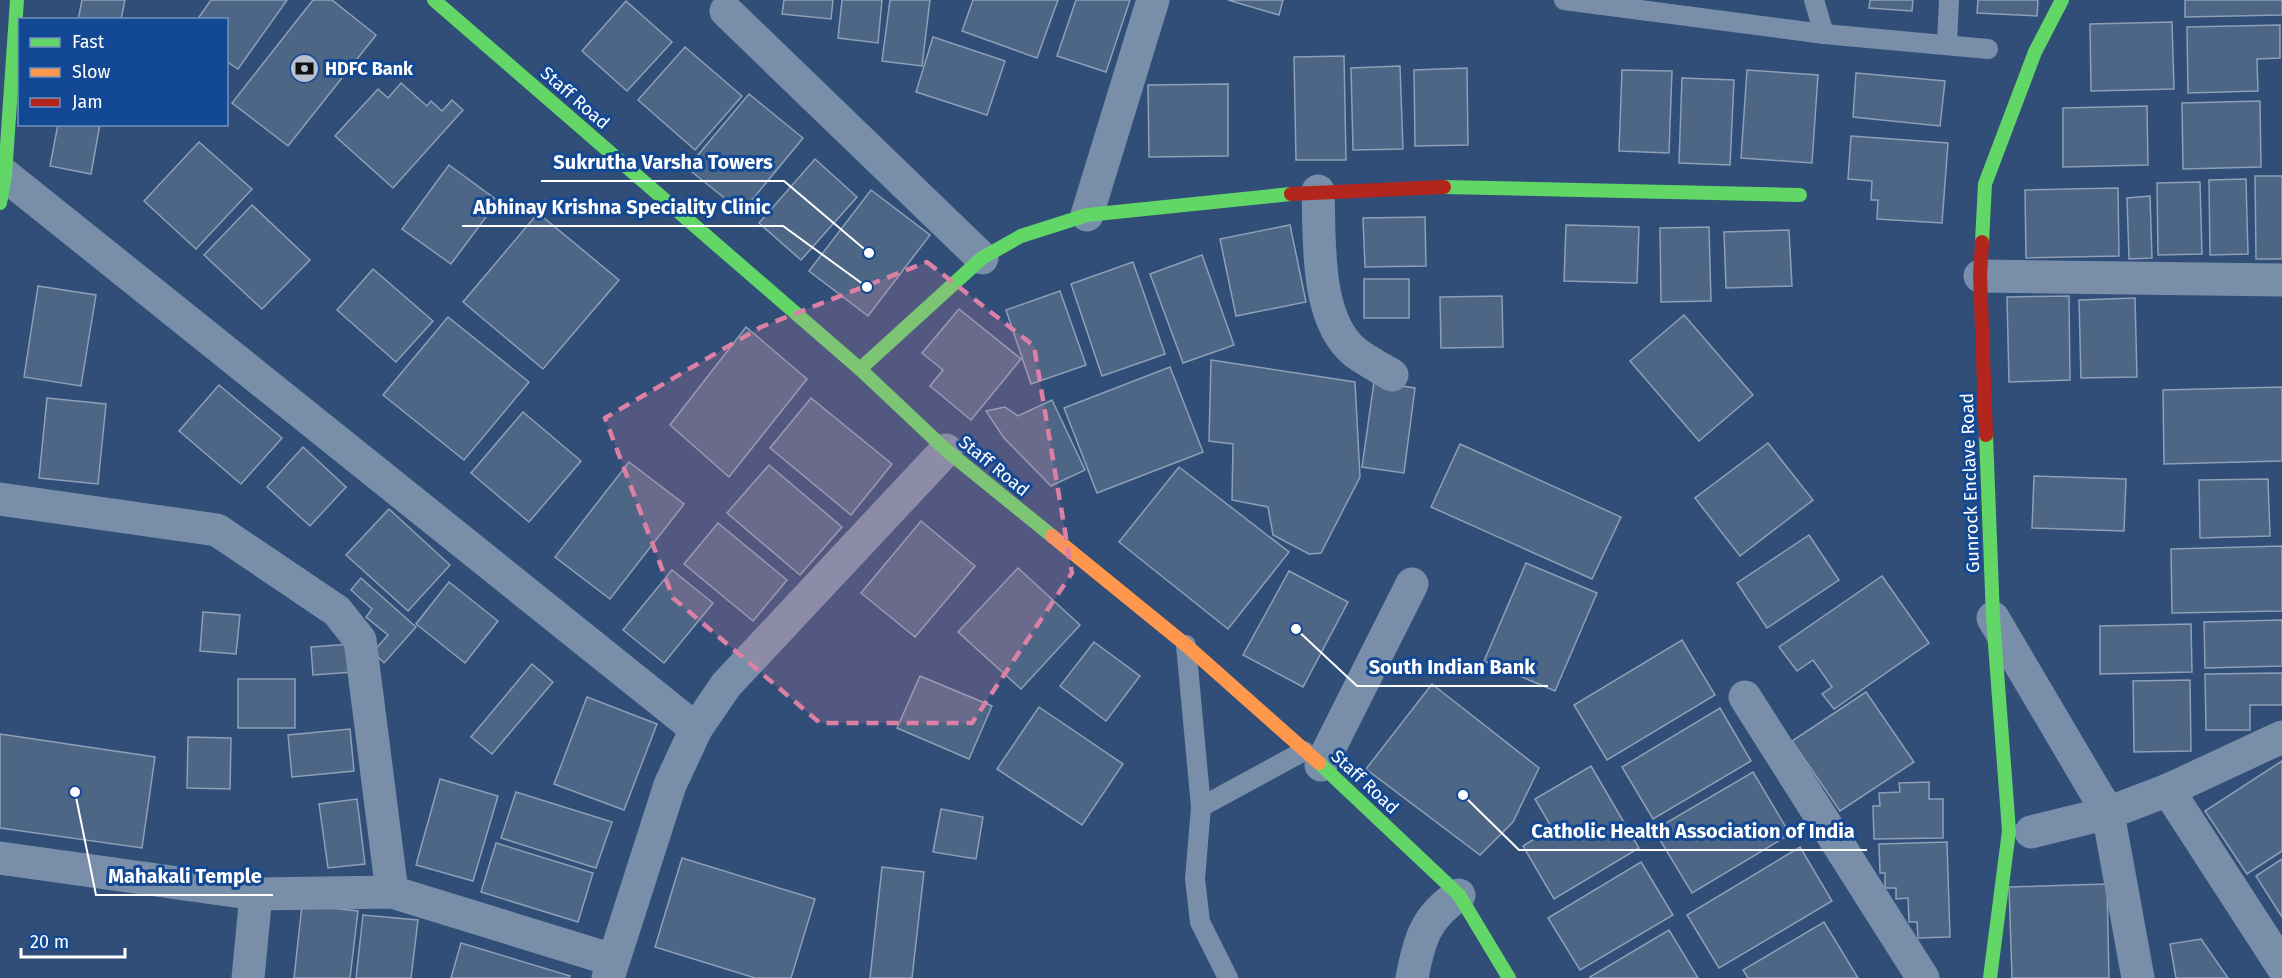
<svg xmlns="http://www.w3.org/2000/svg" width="2282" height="978" font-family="'Fira Sans',sans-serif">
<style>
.building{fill:#4e6686;stroke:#8e9fb7;stroke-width:1.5}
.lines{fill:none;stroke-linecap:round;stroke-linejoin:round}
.lane{stroke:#798ea9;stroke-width:20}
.street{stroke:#798ea9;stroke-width:33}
.fast{stroke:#63d668;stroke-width:14}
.slow{stroke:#ff974d;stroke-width:14}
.jam{stroke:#b3261e;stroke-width:14}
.marked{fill:#dd80a5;fill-opacity:0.2;stroke:#dd80a5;stroke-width:4.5;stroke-dasharray:12 8;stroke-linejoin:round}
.labels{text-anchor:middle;stroke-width:6;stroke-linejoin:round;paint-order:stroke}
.poi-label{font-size:18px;font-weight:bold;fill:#fff;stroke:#134994;text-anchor:start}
.street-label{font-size:18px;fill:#fff;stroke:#134994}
.leader{fill:none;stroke:#fff;stroke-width:2}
.callout-dot{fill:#fff;stroke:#134994;stroke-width:2}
.callout-label{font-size:20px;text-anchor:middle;font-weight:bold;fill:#fff;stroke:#134994;stroke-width:6;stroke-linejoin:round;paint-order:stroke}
</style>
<rect width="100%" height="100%" fill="#304e77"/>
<g class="building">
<path d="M82 0H125L121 20H78Z"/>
<path d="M211 0H287L238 69 226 61V20H197Z"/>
<path d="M313 0H332L376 35 288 146 232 103Z"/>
<path d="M784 0H833L831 19 782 14Z"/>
<path d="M842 0H882L878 43 838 38Z"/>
<path d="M890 0H930L922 66 882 61Z"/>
<path d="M973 0H1058L1037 58 962 31Z"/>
<path d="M1076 0H1130L1106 72 1057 56Z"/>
<path d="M1228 0H1283L1279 15Z"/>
<path d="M1870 0H1913L1912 11 1869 8Z"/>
<path d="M1978 0H2038L2037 16 1977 13Z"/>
<path d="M2185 0H2282V15L2185 17Z"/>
<path d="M626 1 672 42 627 91 582 51Z"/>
<path d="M2172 22 2174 89 2091 91 2090 24Z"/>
<path d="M2280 25V58L2257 59 2258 91 2188 93 2187 27Z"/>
<path d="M933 37 1005 61 987 115 916 92Z"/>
<path d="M685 47 742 96 695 150 638 100Z"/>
<path d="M1344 56 1346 160H1296L1294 57Z"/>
<path d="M1400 66 1403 149 1353 150 1351 68Z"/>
<path d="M1467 68 1468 145 1415 146 1414 70Z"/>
<path d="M1622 70 1672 71 1669 153 1619 151Z"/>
<path d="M1747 70 1818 75 1812 163 1741 158Z"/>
<path d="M1856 73 1945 81 1940 126 1853 117Z"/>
<path d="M1682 78 1734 80 1730 165 1679 163Z"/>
<path d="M401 83 427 106 431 101 442 111 452 100 463 110 393 188 335 136 378 89 388 98Z"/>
<path d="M1228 84V156L1149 157 1148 85Z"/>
<path d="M749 94 803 138 742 212 687 168Z"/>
<path d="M2260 101 2261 167 2183 169 2182 103Z"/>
<path d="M2147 106 2148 165 2063 167V108Z"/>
<path d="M58 124H100L91 174 50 166Z"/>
<path d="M1851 136 1948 143 1942 223 1877 219 1878 200H1871L1872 181 1848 179Z"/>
<path d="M199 142 252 189 196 249 144 201Z"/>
<path d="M815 159 857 197 801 260 759 223Z"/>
<path d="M449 165 498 201 451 264 402 229Z"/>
<path d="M2255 176H2282V259H2256Z"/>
<path d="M2246 179 2248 254 2210 255 2209 180Z"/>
<path d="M2200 182 2202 254 2158 255 2157 183Z"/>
<path d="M2118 188 2119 256 2026 258 2025 190Z"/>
<path d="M871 190 930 235 868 316 809 271Z"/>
<path d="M2150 196 2152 258 2129 259 2127 198Z"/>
<path d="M252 205 310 260 262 309 204 255Z"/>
<path d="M538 213 619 280 543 369 463 302Z"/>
<path d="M1425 217 1426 266 1365 267 1363 218Z"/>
<path d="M1290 225 1306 302 1236 316 1220 239Z"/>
<path d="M1566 225 1639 227 1637 283 1564 281Z"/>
<path d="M1709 227 1711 301 1661 302 1660 228Z"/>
<path d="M1789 230 1792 286 1726 288 1724 232Z"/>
<path d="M1202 255 1234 345 1183 363 1150 274Z"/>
<path d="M1133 262 1165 354 1102 376 1071 284Z"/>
<path d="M373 269 433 321 396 362 337 310Z"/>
<rect x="1364" y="279" width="45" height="39"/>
<path d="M38 286 96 295 81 386 24 377Z"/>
<path d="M1060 291 1086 365 1031 384 1006 310Z"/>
<path d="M1502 296 1503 347 1441 348 1440 297Z"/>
<path d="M2069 296 2070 380 2009 382 2007 297Z"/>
<path d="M2135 298 2137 377 2081 378 2079 300Z"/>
<path d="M959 309 1021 359 971 420 930 386 943 370 922 353Z"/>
<path d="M1684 315 1753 395 1699 441 1630 361Z"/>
<path d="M448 317 529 382 464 460 383 395Z"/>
<path d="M746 327 807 379 729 477 670 425Z"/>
<path d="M1211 360 1355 382 1360 477 1321 553 1309 554 1273 535 1268 507 1232 500 1233 444 1209 441Z"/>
<path d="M1170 367 1203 452 1097 493 1064 408Z"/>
<path d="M1374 382 1415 388 1404 473 1362 467Z"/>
<path d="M219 385 282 438 241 484 179 431Z"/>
<path d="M2282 387V461L2164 464 2163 390Z"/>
<path d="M47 398 106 404 98 484 39 478Z"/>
<path d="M811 398 892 464 851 515 770 448Z"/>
<path d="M1052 400 1085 470 1051 486 1004 438 986 411 1005 407 1018 416Z"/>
<path d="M523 412 581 461 529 522 471 473Z"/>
<path d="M1768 443 1813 500 1740 556 1695 498Z"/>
<path d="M1460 444 1621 517 1592 579 1431 507Z"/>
<path d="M303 447 346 487 310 526 267 487Z"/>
<path d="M629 462 684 504 610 599 555 557Z"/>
<path d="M769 465 842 527 800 575 727 513Z"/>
<path d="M1179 467 1289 552 1228 629 1119 542Z"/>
<path d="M2034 476 2126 479 2124 531 2032 528Z"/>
<path d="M2268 479 2270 536 2200 538 2199 480Z"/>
<path d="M389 509 450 565 408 611 346 555Z"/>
<path d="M921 521 975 566 915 637 861 593Z"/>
<path d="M718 523 787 580 753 621 684 564Z"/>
<path d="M1809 535 1839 580 1767 628 1737 583Z"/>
<path d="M2282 546V611L2172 613 2171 549Z"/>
<path d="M1526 563 1597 593 1555 691 1484 661Z"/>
<path d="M1018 568 1080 625 1021 689 958 632Z"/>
<path d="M672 570 713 603 664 663 623 630Z"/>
<path d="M1289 571 1348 602 1303 687 1243 655Z"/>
<path d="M1882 576 1929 643 1834 709 1822 694 1832 687 1813 660 1797 671 1779 647Z"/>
<path d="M361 578 416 627 384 663 373 652 388 635 366 617 372 609 351 590Z"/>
<path d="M449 582 498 621 465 663 416 624Z"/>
<path d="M203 612 240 615 236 654 200 651Z"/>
<path d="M2282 620V666L2205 668 2204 622Z"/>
<path d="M2191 624 2192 672 2100 674V626Z"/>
<path d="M1682 640 1715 695 1607 760 1574 705Z"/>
<path d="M1094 642 1140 676 1106 721 1060 686Z"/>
<path d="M351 644 353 672 313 675 311 647Z"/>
<path d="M532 664 553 682 492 754 471 737Z"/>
<path d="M2282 673V705H2250V730H2206L2205 674Z"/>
<path d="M920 676 992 706 969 759 897 728Z"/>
<rect x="238" y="679" width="57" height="49"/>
<path d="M2190 680 2191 751 2134 752 2133 681Z"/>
<path d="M1432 684 1539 768 1513 822 1480 855 1366 769Z"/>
<path d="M1866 692 1914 762 1840 811 1792 741Z"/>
<path d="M587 697 657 724 624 810 554 784Z"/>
<path d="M1039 707 1123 764 1082 825 997 769Z"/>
<path d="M1720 708 1751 761 1653 819 1622 767Z"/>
<path d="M350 729 354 771 292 777 288 735Z"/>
<path d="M0 734 155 757 142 848 0 828Z"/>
<path d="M188 737 231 738 230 789 187 788Z"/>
<path d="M2282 761V851L2247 874 2205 811Z"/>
<path d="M1591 766 1639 848 1554 899 1523 846 1552 828 1535 799Z"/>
<path d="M1753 772 1790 834 1692 893 1654 830Z"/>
<path d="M440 779 498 796 473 881 416 865Z"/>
<path d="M1929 782V799H1943V838L1874 839 1873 806H1880L1879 793 1900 792 1899 783Z"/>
<path d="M516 792 612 822 596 868 501 838Z"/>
<path d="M357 799 365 864 328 868 319 804Z"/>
<path d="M941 809 983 817 976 859 933 852Z"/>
<path d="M1947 842 1950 937 1918 938 1917 922H1909L1908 898 1896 899V888H1885V873H1880L1879 844Z"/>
<path d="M496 843 593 873 578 922 481 892Z"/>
<path d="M1800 847 1832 901 1719 968 1687 915Z"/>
<path d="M682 858 815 899 791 978H755L655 947Z"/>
<path d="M2282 859V917L2256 876Z"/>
<path d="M1641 862 1673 915 1580 970 1548 918Z"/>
<path d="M882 867 924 872 912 978H870Z"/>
<path d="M2107 884 2109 978H2012L2009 887Z"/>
<path d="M302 905 358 911 350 978H294Z"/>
<path d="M363 915 418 920 411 978H356Z"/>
<path d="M1824 922 1858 978H1748L1743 970Z"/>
<path d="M1669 930 1698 978H1591L1590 977Z"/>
<path d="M2201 939 2228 978H2176L2170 944Z"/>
<path d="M461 943 570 976 569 978H451Z"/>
</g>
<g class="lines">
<g class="lane">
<path d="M1564 0 1824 34 1988 49"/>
<path d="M1814 0 1824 34"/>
<path d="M1947 44 1949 0"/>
<path d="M1186 645 1201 807 1195 879 1200 922 1228 978"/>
<path d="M1201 807 1304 751"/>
</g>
<g class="street">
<path d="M726 11 982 258"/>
<path d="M5 175 696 729"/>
<path d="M1318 191C1320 239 1314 320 1356 353 1367 361 1380 368 1392 375"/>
<path d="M1087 215 1153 0"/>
<path d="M1980 276 2282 280"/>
<path d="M0 499 217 530 337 611 360 640 392 892"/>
<path d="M1993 618 2108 813 2031 832"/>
<path d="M1745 697 1923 978"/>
<path d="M1321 765 1412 584"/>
<path d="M2168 790 2282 966"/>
<path d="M0 858 256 894 392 892 613 960"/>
<path d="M248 978 256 894"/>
<path d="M608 978 670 785 696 729 726 685 946 450"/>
<path d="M1412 978C1419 940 1426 916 1459 895"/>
<path d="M2138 978 2108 813 2168 790 2282 737"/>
</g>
<g class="fast">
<path d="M434 0 860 369 946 450 1052 536"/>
<path d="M1444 187 1800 195"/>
<path d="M0 203 5 175 17 0"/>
<path d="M1982 242 1985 184 2035 52 2062 0"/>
<path d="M860 369 982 258 1021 236 1087 215 1291 194"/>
<path d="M1986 435 1993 618 2009 831 1990 978"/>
<path d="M1319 763 1459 895 1509 978"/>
</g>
<path class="slow" d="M1052 536 1186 645 1319 763"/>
<g class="jam">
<path d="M1291 194 1444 187"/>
<path d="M1982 242 1980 276 1986 435"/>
</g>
</g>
<path class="marked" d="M927 262 1034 346 1072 573 972 723H820L673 598 605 418 761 327Z"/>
<defs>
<symbol id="bank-disc" viewBox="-11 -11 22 22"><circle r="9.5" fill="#b7c1cf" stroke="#134994"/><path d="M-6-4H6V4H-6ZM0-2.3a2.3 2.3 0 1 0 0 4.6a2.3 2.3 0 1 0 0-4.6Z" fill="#111"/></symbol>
</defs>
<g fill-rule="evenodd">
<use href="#bank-disc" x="288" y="52" width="33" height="33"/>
</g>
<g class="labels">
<g class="poi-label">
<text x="325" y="75">HDFC Bank</text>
</g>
<g class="street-label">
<text transform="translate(575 98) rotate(41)" y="6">Staff Road</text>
<text transform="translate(994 466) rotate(39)" y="6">Staff Road</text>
<text transform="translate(1970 483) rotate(-92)" y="6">Gunrock Enclave Road</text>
<text transform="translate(1365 782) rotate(43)" y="6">Staff Road</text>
</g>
</g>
<path class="leader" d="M869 253L784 181H541M867 287L783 226H462M1296 629L1357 686H1548M1463 795L1519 850H1867M75 792L96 895H273"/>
<g class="callout-dot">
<circle cx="869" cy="253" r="6"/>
<circle cx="867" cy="287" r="6"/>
<circle cx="1296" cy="629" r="6"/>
<circle cx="1463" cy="795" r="6"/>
<circle cx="75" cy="792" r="6"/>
</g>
<g class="callout-label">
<text x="663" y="169">Sukrutha Varsha Towers</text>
<text x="622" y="214">Abhinay Krishna Speciality Clinic</text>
<text x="1452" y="674">South Indian Bank</text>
<text x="1693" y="838">Catholic Health Association of India</text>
<text x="185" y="883">Mahakali Temple</text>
</g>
<rect x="18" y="18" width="210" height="108" fill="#134994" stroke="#7192bf" stroke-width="1.5"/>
<rect x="30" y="38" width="30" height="9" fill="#63d668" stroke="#7192bf" stroke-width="1.5"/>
<text x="72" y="48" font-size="18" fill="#ffffff">Fast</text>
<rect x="30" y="68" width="30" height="9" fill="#ff974d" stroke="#7192bf" stroke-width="1.5"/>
<text x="72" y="78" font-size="18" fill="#ffffff">Slow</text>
<rect x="30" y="98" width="30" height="9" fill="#b3261e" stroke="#7192bf" stroke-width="1.5"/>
<text x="72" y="108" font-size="18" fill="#ffffff">Jam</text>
<path d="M21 948v9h104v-9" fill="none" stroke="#ffffff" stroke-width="3"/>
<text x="30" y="948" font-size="18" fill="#ffffff" stroke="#134994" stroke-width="4.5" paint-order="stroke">20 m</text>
</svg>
